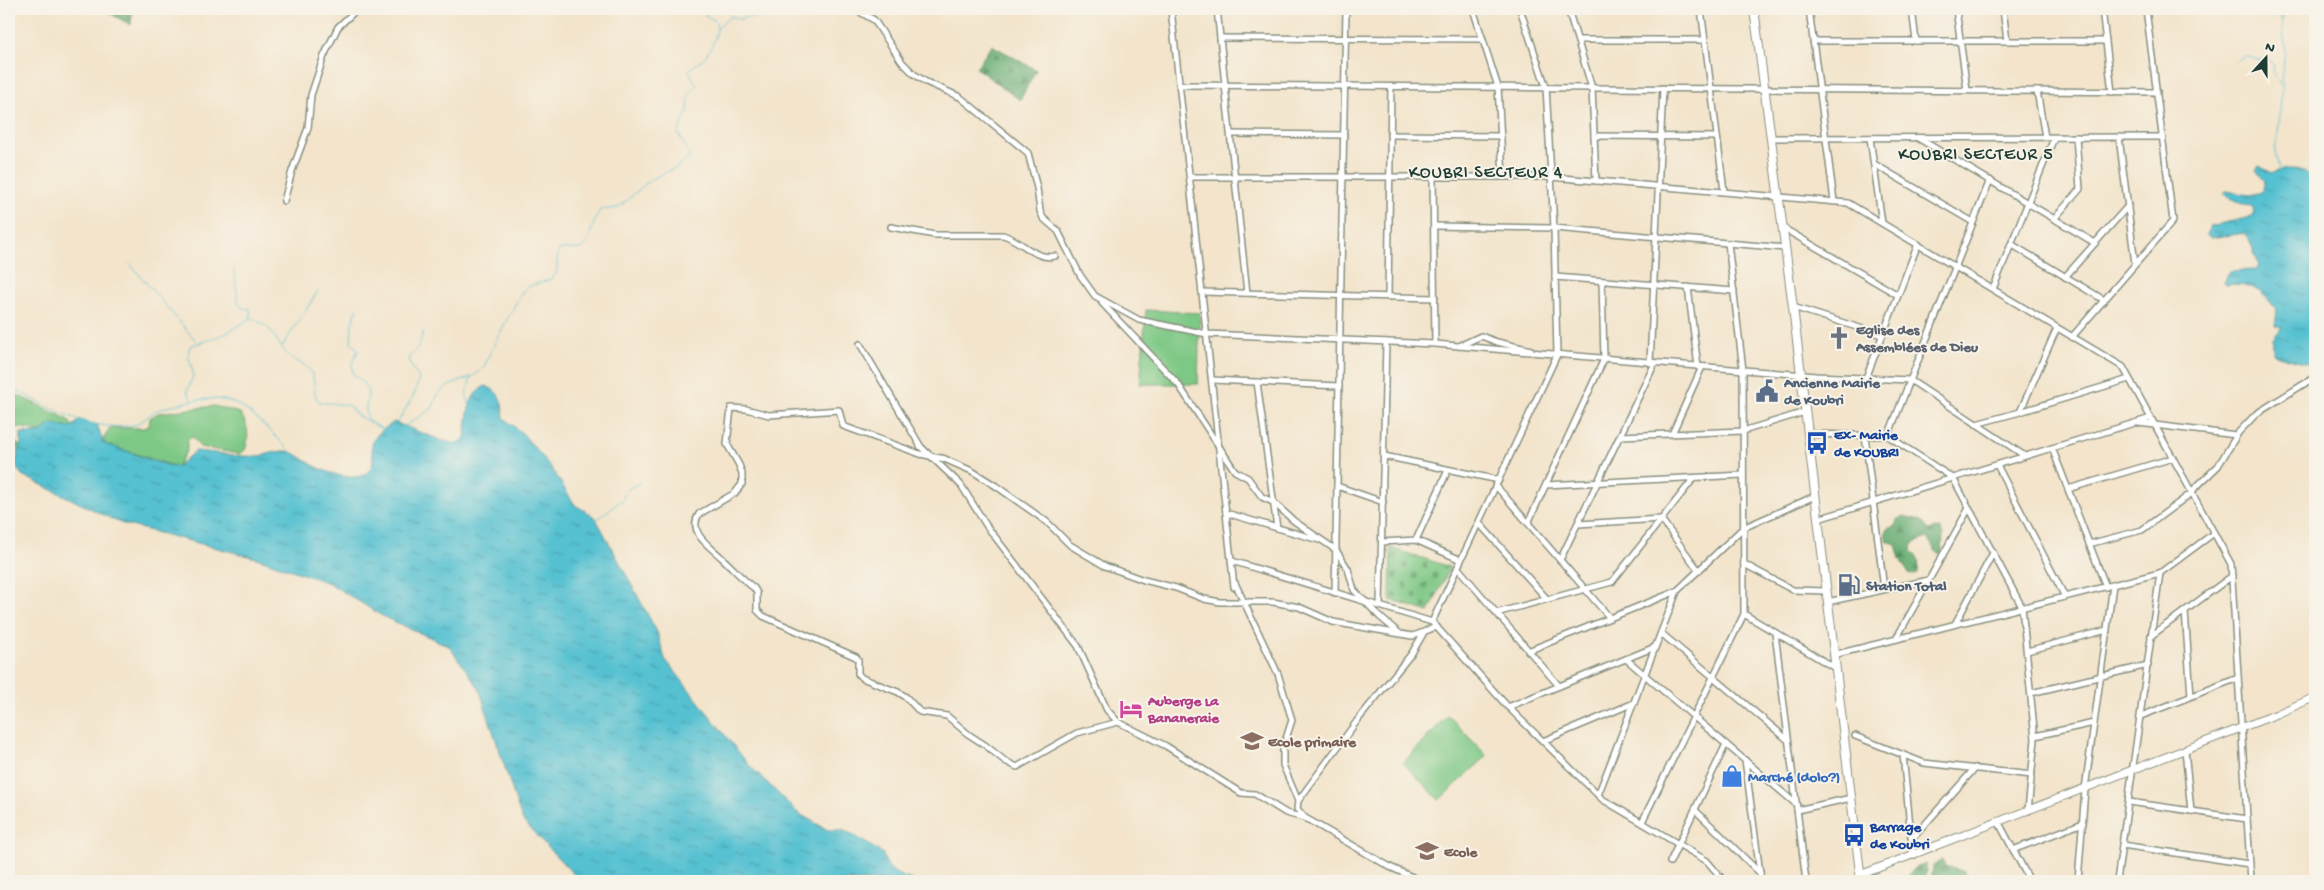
<svg xmlns="http://www.w3.org/2000/svg" width="2324" height="890" font-family="'Gochi Hand',sans-serif">
<style>
.grass{fill:#7ec885;stroke:#4e825c}
.forest{fill:url(#forest-firs);stroke:#427453}
.cemetery{fill:url(#cemetery-stones);stroke:#4e825c}
.water{fill:url(#water-ripples);stroke:#3a7f82}
.lines{fill:none;stroke-linecap:round;stroke-linejoin:round}
.stream{stroke:#56c1d1;stroke-width:1}
.minor-casing{stroke:#899080;stroke-width:8}
.secondary-casing{stroke:#899080;stroke-width:9}
.trunk-casing{stroke:#899080;stroke-width:10}
.minor{stroke:#fff;stroke-width:5}
.secondary{stroke:#fff;stroke-width:7}
.trunk{stroke:#fff;stroke-width:8}
.labels{text-anchor:middle;stroke-width:4;stroke-linejoin:round;paint-order:stroke}
.worship-label{font-size:15px;font-weight:bold;fill:#5b616d;stroke:#f7f3e8;text-anchor:start}
.service-label{font-size:15px;font-weight:bold;fill:#4e5e75;stroke:#f7f3e8;text-anchor:start}
.transit-label{font-size:15px;font-weight:bold;fill:#164399;stroke:#f7f3e8;text-anchor:start}
.hotel-label{font-size:15px;font-weight:bold;fill:#b23c85;stroke:#f7f3e8;text-anchor:start}
.education-label{font-size:15px;font-weight:bold;fill:#785e54;stroke:#f7f3e8;text-anchor:start}
.shop-label{font-size:15px;font-weight:bold;fill:#366cbe;stroke:#f7f3e8;text-anchor:start}
.quarter-label{font-size:18px;letter-spacing:1px;fill:#1f3d34;stroke:#f7f3e8}
</style>
<defs>
<pattern id="forest-firs" width="22" height="20" patternUnits="userSpaceOnUse" patternTransform="scale(1.25)"><rect width="22" height="20" fill="#66ac72"/><path d="M5 1l3.5 6h-7zM16 11l3.5 6h-7z" fill="#538d5e"/></pattern>
<pattern id="cemetery-stones" width="16" height="16" patternUnits="userSpaceOnUse" patternTransform="scale(1.25)"><rect width="16" height="16" fill="#7ec885"/><path d="M2 7V4a2 2 0 0 1 4 0v3zM10 15v-3a2 2 0 0 1 4 0v3z" fill="#67a46e"/></pattern>
<pattern id="water-ripples" width="26" height="14" patternUnits="userSpaceOnUse" patternTransform="scale(1.25)"><rect width="26" height="14" fill="#56c1d1"/><path d="M2 4q2-2 4 0t4 0M15 11q2-2 4 0t4 0" fill="none" stroke="#479eaa"/></pattern>
</defs>
<rect width="100%" height="100%" fill="#f7f3e8"/>
<filter id="ink" filterUnits="userSpaceOnUse"><feTurbulence type="fractalNoise" baseFrequency=".02" numOctaves="2"/><feDisplacementMap in="SourceGraphic" scale="10" xChannelSelector="R" yChannelSelector="G"/><feConvolveMatrix kernelMatrix="1 2 1 2 8 2 1 2 1" color-interpolation-filters="sRGB"/></filter>
<filter id="wash" filterUnits="userSpaceOnUse"><feTurbulence type="fractalNoise" baseFrequency=".0096" numOctaves="4" result="noise"/><feDisplacementMap in="SourceGraphic" scale="20" xChannelSelector="R" yChannelSelector="G"/><feGaussianBlur stdDeviation="1.12" result="paint"/><feColorMatrix in="noise" values="0 0 0 0 0 0 0 0 0 0 0 0 0 0 0 0 0 1.4 0 .05"/><feComposite in="paint" operator="in"/></filter>
<g filter="url(#wash)">
<rect width="100%" height="100%" fill="#f3e4cb"/>
<g class="grass">
<path d="M1146 310 1200 313 1198 384H1140Z"/>
<path d="M13 393 67 419 72 425 70 428 52 424 39 433 31 429 9 426V394Z"/>
<path d="M214 406 240 413C248 425 250 436 245 450L240 454 200 447 192 436 187 441V450L177 467 104 444V438L110 428H144L149 426 150 418 158 413Z"/>
<path d="M9 441 17 443 20 447 16 451 11 473 9 474Z"/>
<path d="M1448 715 1487 756 1439 800 1403 763Z"/>
</g>
<g class="forest">
<path d="M102 9H133L131 25Z"/>
<path d="M992 45 1036 70 1020 100 976 68Z"/>
<path d="M1904 516 1920 520 1929 530 1936 528 1941 530 1943 536 1942 553H1937L1927 538 1912 544 1911 551C1920 558 1919 563 1918 573L1915 575 1909 574 1900 559 1896 544 1887 541 1885 535 1887 529 1895 526 1897 520Z"/>
<path d="M1942 860 1945 866 1965 872 1972 881H1931L1933 866Z"/>
<path d="M1925 864 1927 871 1923 881H1905L1916 866Z"/>
</g>
<path class="cemetery" d="M1391 548 1450 567 1429 612 1390 600Z"/>
<g class="water">
<path d="M2259 166 2272 173C2288 167 2305 166 2315 182V240L2313 245 2315 248V366L2278 356 2273 353V339L2282 327 2275 325 2277 311C2264 292 2251 281 2226 285L2223 282 2230 271 2256 270 2259 264C2255 257 2250 238 2245 233L2211 238 2206 235 2210 226 2251 217 2254 213 2253 207 2227 197 2224 193 2226 191 2250 195 2262 192 2265 181 2256 170Z"/>
<path d="M486 386C502 393 502 402 504 418L523 434 550 466 575 505 595 517 657 632 665 659 748 764 798 813 828 830H841L852 834 883 854C887 873 899 875 915 881H580L522 820 479 688 449 646 384 617 329 583 260 559 120 523 22 475 15 465 21 443V433H39L52 424 70 428 80 420 97 425 104 444C129 450 152 463 177 467L195 451C216 452 239 458 260 456 270 454 281 449 290 452 300 455 308 463 317 467 328 473 354 482 365 474 381 463 367 451 374 440 378 432 387 427 394 422L440 440 458 444 465 438C468 419 466 394 486 386Z"/>
</g>
<g class="lines">
<g class="stream">
<path d="M2275 9 2282 21 2285 46 2279 125 2275 152 2279 170"/>
<path d="M2282 20 2285 9"/>
<path d="M718 27 731 16 740 19 747 17H771L781 14"/>
<path d="M2234 61 2245 56 2258 60 2269 59 2274 66 2273 71 2280 84"/>
<path d="M130 264 196 341"/>
<path d="M234 270 238 302 242 308 250 309 251 318"/>
<path d="M358 308 352 323 351 342 358 350 352 364 353 374C382 395 358 401 369 421"/>
<path d="M282 347 318 291"/>
<path d="M9 386C46 406 90 433 134 425 143 423 150 412 160 409 233 387 240 401 291 452"/>
<path d="M192 400 187 391C189 386 192 380 193 375 193 364 185 357 190 346L225 334 251 318C279 330 271 339 289 356 295 362 307 364 311 372 316 381 312 394 319 402L348 405 358 416 384 430"/>
<path d="M470 407 466 394 471 378"/>
<path d="M397 423 414 395 419 379 410 364 409 357 418 348 423 332"/>
<path d="M403 427 432 409 438 394 448 386 474 376 484 367 496 340 522 292C530 282 546 284 554 276 560 270 554 260 560 249H582C592 238 592 222 600 210L618 208 650 180 679 166 690 157 678 133 688 111 689 94 697 86 689 71C693 64 700 63 704 58 711 49 721 31 715 21L705 15 708 9"/>
<path d="M9 476 14 475 19 468"/>
<path d="M595 521 623 499 625 491 639 483"/>
</g>
</g>
</g>
<g filter="url(#ink)">
<g class="lines">
<defs>
<g id="minor">
<path d="M855 9 874 20 902 62 914 74 926 82 960 97 1028 153 1037 188 1040 211 1043 218 1058 231 1080 275 1095 296 1139 320 1207 334 1435 344 1816 376 1910 380 2025 456"/>
<path d="M1171 9 1234 587"/>
<path d="M1217 9 1247 293"/>
<path d="M1473 9 1498 87 1503 177"/>
<path d="M1568 9 1592 88 1596 181"/>
<path d="M1701 9 1724 191"/>
<path d="M1809 9 1834 201"/>
<path d="M1912 9 1916 41"/>
<path d="M1956 9 1967 90"/>
<path d="M2003 9 2007 41"/>
<path d="M2102 9 2112 92"/>
<path d="M1220 38 1483 39"/>
<path d="M1578 40H1705"/>
<path d="M1813 41H2106"/>
<path d="M1180 85 2157 92"/>
<path d="M2037 91 2045 137"/>
<path d="M1231 134 1344 135"/>
<path d="M1390 135 1501 136"/>
<path d="M1594 136 1717 137"/>
<path d="M2119 137 2135 264"/>
<path d="M1771 138 2162 137"/>
<path d="M1870 138 1882 223"/>
<path d="M1918 138 2095 243"/>
<path d="M1874 164 1973 222"/>
<path d="M1190 177H1551L1848 203 2123 367 2231 564 2251 881"/>
<path d="M1433 177 1435 344"/>
<path d="M284 201 292 171 308 128 311 95 324 56 338 27 357 9"/>
<path d="M2054 219 2080 189 2076 137"/>
<path d="M1434 226 1554 228 1785 248"/>
<path d="M891 227 935 235H1003C1021 240 1036 261 1055 256"/>
<path d="M1783 228 1898 295"/>
<path d="M2011 244 2104 300"/>
<path d="M1555 277 1734 291"/>
<path d="M2065 277 2128 206"/>
<path d="M1688 287 1698 367"/>
<path d="M1993 289 2054 138"/>
<path d="M1202 292 1435 298"/>
<path d="M1388 297 1391 87"/>
<path d="M1102 303 1178 384 1235 471 1248 478 1262 497 1273 502 1294 521 1336 550 1348 569 1354 590 1380 617 1399 633"/>
<path d="M1793 307 1882 335"/>
<path d="M2072 337 2173 221 2146 9"/>
<path d="M860 344 921 447"/>
<path d="M1459 346 1481 336 1497 342 1531 350"/>
<path d="M1650 363 1663 88"/>
<path d="M1866 378 1918 244"/>
<path d="M1212 380 1339 386"/>
<path d="M1257 382 1277 528"/>
<path d="M2020 412 2129 379"/>
<path d="M2138 423 2236 435 2256 414 2315 377"/>
<path d="M1976 424 2020 412 2057 328"/>
<path d="M1672 434 1702 367"/>
<path d="M1808 434 1888 436 1953 478 2022 607 2035 739 2028 811"/>
<path d="M1620 436 1743 431 1805 412"/>
<path d="M1865 436 1884 589"/>
<path d="M1888 436 1990 180"/>
<path d="M920 446 961 485 986 525 1078 646 1107 710 1118 722 1166 746 1241 793 1255 794 1286 813 1307 819 1390 867 1421 881"/>
<path d="M2052 448 2106 587"/>
<path d="M1384 456 1499 480"/>
<path d="M942 458 972 471 996 486 1047 522 1070 545 1105 566 1144 580 1176 588 1204 599 1220 602H1273L1299 607 1333 622 1344 624 1412 636C1422 634 1427 629 1437 627"/>
<path d="M945 459 920 454 843 426 839 410 769 415 746 409 731 408 727 444 739 465 742 473V484L735 493 699 514C687 533 711 547 722 558 733 568 742 579 754 588L757 593V610L763 616 856 657 858 660V674L862 678 898 692 906 697 920 712 947 716 968 734 985 745 1005 761 1017 767 1077 733 1118 722"/>
<path d="M1997 465 2065 597"/>
<path d="M1546 485 1743 475"/>
<path d="M1337 486 1383 502"/>
<path d="M1496 486 1610 618"/>
<path d="M2068 489 2173 458"/>
<path d="M2192 491 2218 466 2237 435"/>
<path d="M1226 513 1319 540"/>
<path d="M1818 519 2151 418"/>
<path d="M1479 523 1547 599"/>
<path d="M1528 523 1604 359 1602 281"/>
<path d="M1578 524 1661 519 1699 571"/>
<path d="M1416 540 1448 470"/>
<path d="M1382 542 1416 540 1461 560"/>
<path d="M2089 544 2142 530 2193 492"/>
<path d="M1560 560 1655 363"/>
<path d="M1232 561 1432 622 1508 707 1602 799 1707 861 1724 881"/>
<path d="M1744 564 1793 590 1826 591"/>
<path d="M1458 568 1559 686"/>
<path d="M1235 583 1278 674 1292 720 1283 748V765L1298 801"/>
<path d="M1335 593 1346 9"/>
<path d="M1827 602 1929 580"/>
<path d="M1380 606 1386 342"/>
<path d="M2185 611 2191 696"/>
<path d="M1496 613 1612 582 1694 478"/>
<path d="M1744 614 1835 668"/>
<path d="M1432 622 1557 355 1554 228 1546 87 1520 9"/>
<path d="M1955 624 1993 553"/>
<path d="M1661 633 1788 740"/>
<path d="M1775 633 1806 881"/>
<path d="M2151 636 2232 576"/>
<path d="M1896 639 1969 508"/>
<path d="M1528 651 1677 591 1743 528 1815 496"/>
<path d="M2027 651 2107 630"/>
<path d="M1833 655 2160 573 2214 533"/>
<path d="M1626 659 1796 804"/>
<path d="M2031 693 2148 665"/>
<path d="M1508 707 1655 647"/>
<path d="M2141 716 2238 678"/>
<path d="M1855 736 1924 763 2032 775"/>
<path d="M2035 736 2094 723"/>
<path d="M1543 741 1634 703"/>
<path d="M2185 750 2191 811"/>
<path d="M1903 755 1913 856"/>
<path d="M1745 760 1761 881"/>
<path d="M1598 795 1677 591"/>
<path d="M2129 802 2247 819"/>
<path d="M1695 810 1760 873"/>
<path d="M1797 810 1851 798"/>
<path d="M1306 819 1297 809 1298 801 1357 721 1412 653 1423 634"/>
<path d="M1642 822 1744 614 1743 370 1728 243"/>
<path d="M1999 823 2030 881"/>
<path d="M1912 839 1975 768"/>
<path d="M2122 845 2249 864"/>
<path d="M2013 850 2083 823"/>
<path d="M1670 862 1726 744"/>
<path d="M2078 881 2085 789 2113 585"/>
<path d="M2117 881 2160 573"/>
</g>
<path id="secondary" d="M1860 875 2277 714 2315 697"/>
<path id="trunk" d="M1754 9 1793 307 1861 881"/>
</defs>
<use href="#minor" class="minor-casing"/>
<use href="#secondary" class="secondary-casing"/>
<use href="#trunk" class="trunk-casing"/>
<use href="#minor" class="minor"/>
<use href="#secondary" class="secondary"/>
<use href="#trunk" class="trunk"/>
</g>
</g>
<defs>
<symbol id="church-bare" viewBox="-9 -9 18 18"><path d="M-1.2-6h2.4v3.5h3.3v2.4h-3.3V6h-2.4V-.1h-3.3v-2.4h3.3Z" fill="#6b7280" stroke="#f7f3e8" stroke-width="2.5" paint-order="stroke"/></symbol>
<symbol id="civic-bare" viewBox="-9 -9 18 18"><path d="M-.6-6.5H3V-4.5H.6V-3L4-1V1h2V6H-6V1h2V-1L-.6-3ZM-1.2 2.5V6h2.4V2.5Z" fill="#5c6f8a" stroke="#f7f3e8" stroke-width="2.5" paint-order="stroke"/></symbol>
<symbol id="bus-bare" viewBox="-9 -9 18 18"><path d="M-5-6H5V4H4V6H2V4H-2V6H-4V4H-5ZM-3.5-4V0h7V-4ZM-3.5 1.2v1.5H-2V1.2ZM2 1.2v1.5H3.5V1.2Z" fill="#1a4fb4" stroke="#f7f3e8" stroke-width="2.5" paint-order="stroke"/></symbol>
<symbol id="fuel-bare" viewBox="-9 -9 18 18"><path d="M-5.5-6h7V0h2V4h1.3V-2.5L3-4.5l.8-.8L6-3V5H2.5V1h-1V6h-7ZM-4.2-4.7v3.2H.2V-4.7Z" fill="#5c6f8a" stroke="#f7f3e8" stroke-width="2.5" paint-order="stroke"/></symbol>
<symbol id="hotel-bare" viewBox="-9 -9 18 18"><path d="M-6-4.5h1.5V1H6V5H4.5V3h-9V5H-6ZM-4 0a1.8 1.8 0 1 1 3.6 0ZM.5 0V-2.5h3Q6-2.5 6 0Z" fill="#d1479c" stroke="#f7f3e8" stroke-width="2.5" paint-order="stroke"/></symbol>
<symbol id="school-bare" viewBox="-9 -9 18 18"><path d="M0-5L7-2L0 1L-7-2ZM-4 1L0 2.5L4 1V4Q0 6-4 4Z" fill="#8d6e63" stroke="#f7f3e8" stroke-width="2.5" paint-order="stroke"/></symbol>
<symbol id="shop-bare" viewBox="-9 -9 18 18"><path d="M-5-2.5h2.3a2.7 3.5 0 0 1 5.4 0H5L5.5 6h-11ZM-1.5-2.5h3a1.5 2.3 0 0 0-3 0Z" fill="#3f7fe0" stroke="#f7f3e8" stroke-width="2.5" paint-order="stroke"/></symbol>
</defs>
<g fill-rule="evenodd">
<use href="#church-bare" x="1823" y="322" width="32" height="32"/>
<use href="#civic-bare" x="1751" y="375" width="32" height="32"/>
<use href="#bus-bare" x="1801" y="427" width="32" height="32"/>
<use href="#fuel-bare" x="1833" y="569" width="32" height="32"/>
<use href="#hotel-bare" x="1115" y="693" width="32" height="32"/>
<use href="#school-bare" x="1236" y="725" width="32" height="32"/>
<use href="#shop-bare" x="1716" y="760" width="32" height="32"/>
<use href="#bus-bare" x="1838" y="819" width="32" height="32"/>
<use href="#school-bare" x="1411" y="835" width="32" height="32"/>
</g>
<g class="labels">
<g class="worship-label">
<text x="1856" y="334">Eglise des<tspan x="1856" dy="17">Assemblées de Dieu</tspan></text>
</g>
<g class="service-label">
<text x="1784" y="387">Ancienne Mairie<tspan x="1784" dy="17">de Koubri</tspan></text>
<text x="1866" y="590">Station Total</text>
</g>
<g class="transit-label">
<text x="1834" y="439">Ex- Mairie<tspan x="1834" dy="17">de KOUBRI</tspan></text>
<text x="1870" y="831">Barrage<tspan x="1870" dy="17">de Koubri</tspan></text>
</g>
<g class="hotel-label">
<text x="1148" y="705">Auberge La<tspan x="1148" dy="17">Bananeraie</tspan></text>
</g>
<g class="education-label">
<text x="1268" y="746">Ecole primaire</text>
<text x="1444" y="856">Ecole</text>
</g>
<g class="shop-label">
<text x="1748" y="781">Marché (dolo?)</text>
</g>
<g class="quarter-label">
<text x="1976" y="159">KOUBRI SECTEUR 5</text>
<text x="1486" y="177">KOUBRI SECTEUR 4</text>
</g>
</g>
<rect width="2324" height="890" fill="none" stroke="#f7f3e8" stroke-width="30"/>
<g transform="translate(2266 58) rotate(21)" stroke="#f7f3e8" stroke-width="4" paint-order="stroke">
<path d="M0-4L9 19L0 12L-9 19Z" fill="#1f3d34"/>
<text y="-8" font-size="14" font-weight="bold" text-anchor="middle" fill="#1f3d34">N</text>
</g>
</svg>
